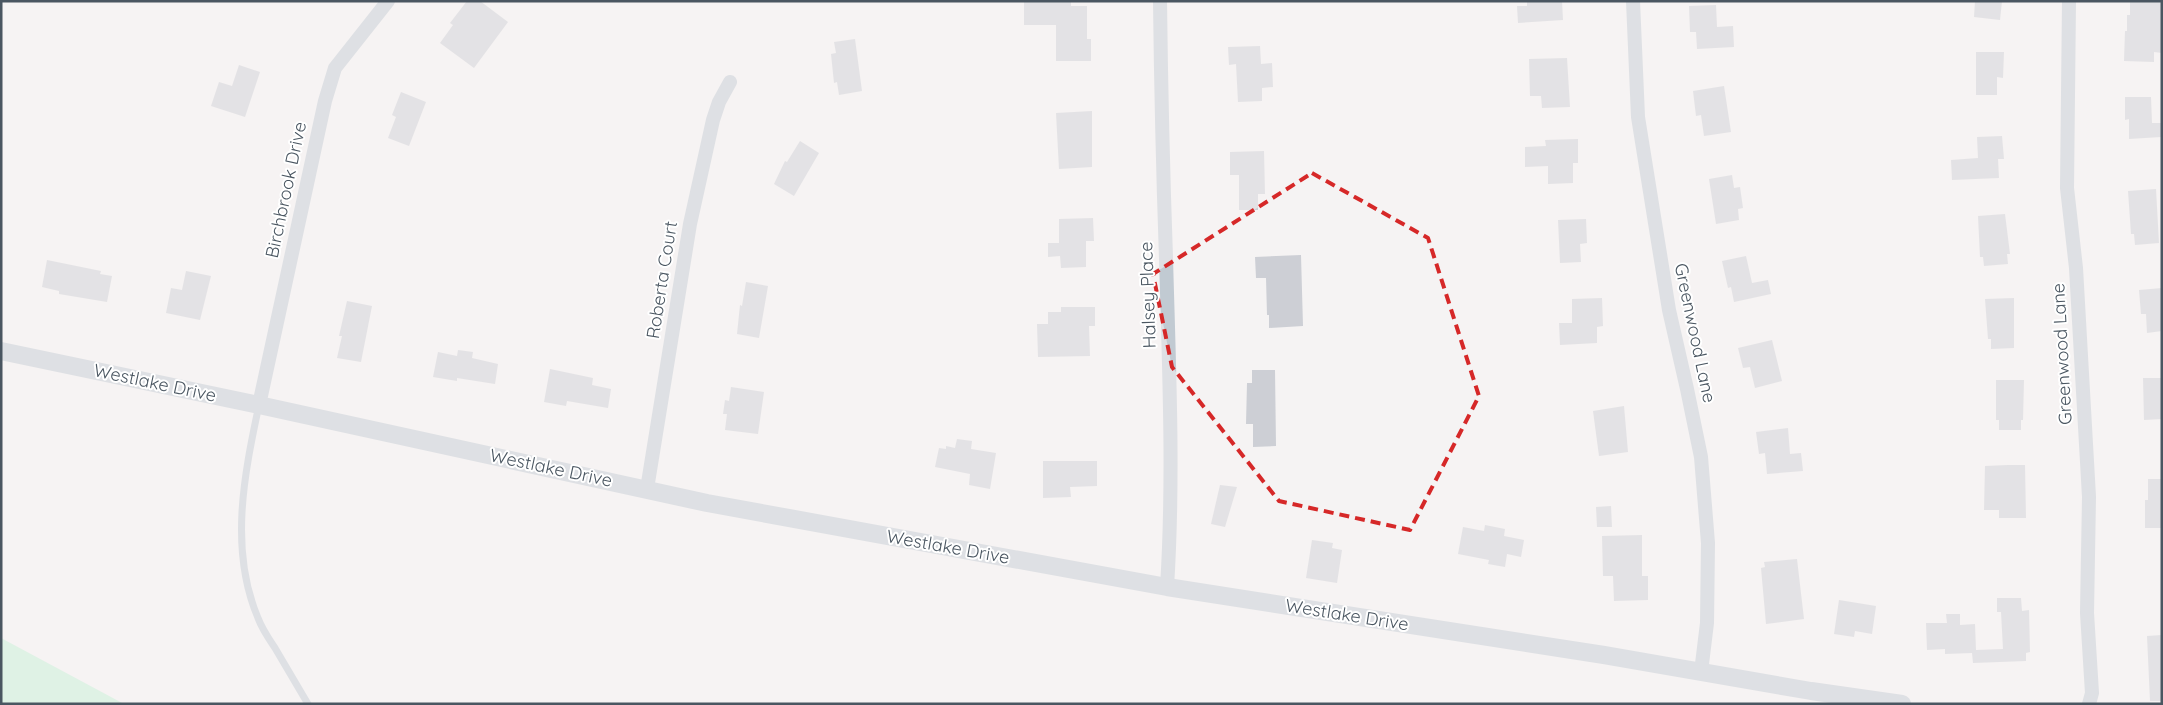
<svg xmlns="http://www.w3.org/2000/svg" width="2163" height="705" font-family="Quicksand,sans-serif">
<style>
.green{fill:#c3f1d5}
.building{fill:#cdcfd5}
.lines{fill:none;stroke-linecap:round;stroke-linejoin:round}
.service{stroke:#c1cad2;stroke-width:7}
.minor{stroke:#c1cad2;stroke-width:14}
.tertiary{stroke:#c1cad2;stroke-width:18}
.marked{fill:none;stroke:#d62828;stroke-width:4;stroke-dasharray:10 6;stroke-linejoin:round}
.labels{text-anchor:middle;stroke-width:4;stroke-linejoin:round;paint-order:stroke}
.street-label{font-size:18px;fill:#4a5661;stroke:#fff}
</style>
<rect width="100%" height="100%" fill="#f5f3f3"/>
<path class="green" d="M1 638 124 704H1Z"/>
<g class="building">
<path d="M467 1H480L508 22 474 68 440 43 453 25 450 23Z"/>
<path d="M1024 1H1071V6H1087V39H1091V61H1056V25H1024Z"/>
<path d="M1527 1H1562L1563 20 1518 23 1517 6H1527Z"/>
<path d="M1975 1H2002L2000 20 1974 17Z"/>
<path d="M2130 1H2162V53L2154 52V62L2124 61 2125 31H2127V15H2130Z"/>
<path d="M1716 5 1717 27 1733 26 1734 47 1697 49 1696 32H1690L1689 6Z"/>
<path d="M855 39 862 91 839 95 837 82 834 83 831 54 836 53 834 42Z"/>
<path d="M1260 46 1261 64 1272 63 1273 87 1262 88V101L1238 102 1236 64 1229 65 1228 47Z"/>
<path d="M1976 52H2004L2003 78 1997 77V95H1976Z"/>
<path d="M1567 58 1570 107 1542 108 1541 96H1530L1529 59Z"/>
<path d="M239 65 260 72 245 117 211 106 219 82 232 86Z"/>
<path d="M1724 86 1731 132 1704 136 1701 115 1696 116 1693 91Z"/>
<path d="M401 92 426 102 409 146 388 138 396 117 392 115Z"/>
<path d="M2125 97H2151L2152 123H2161V137L2129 139V119L2125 120Z"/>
<path d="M1092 111V167L1059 169 1056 113Z"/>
<path d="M2002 136 2004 159H1998L1999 178 1952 180 1951 160 1978 158 1977 137Z"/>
<path d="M1578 139V163H1573V183L1548 184V166L1525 167V147L1546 146 1545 140Z"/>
<path d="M800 141 819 153 794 196 774 184 785 161 787 162Z"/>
<path d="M1264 151 1265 194H1258V210H1239V175H1230V152Z"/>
<path d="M1732 175 1734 188 1740 187 1743 208 1738 209 1739 220 1716 224 1709 179Z"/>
<path d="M2156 189 2159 243 2135 245 2134 234H2131L2128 191Z"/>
<path d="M2005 214 2010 254H2007L2008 264 1984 266 1983 257H1980L1978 216Z"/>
<path d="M1093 218 1094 241H1086V267L1061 268 1060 256 1048 257V243H1059V219Z"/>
<path d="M1586 219 1587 243 1580 244 1581 262 1560 263 1558 220Z"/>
<path d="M1301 255 1303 326 1269 328V315H1267L1266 278H1256L1255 257Z"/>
<path d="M1746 256 1752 283 1768 280 1771 294 1734 302 1731 287 1728 288 1722 261Z"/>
<path d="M47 260 101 271 100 274 112 276 107 302 59 294V291L42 287Z"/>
<path d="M186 271 211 276 200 320 166 313 171 288 182 290Z"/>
<path d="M746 282 768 286 759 338 737 334 740 305 742 306Z"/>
<path d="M2162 288V331L2147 333 2146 314H2141L2139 290Z"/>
<path d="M1602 298 1603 326 1597 327V343L1560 345 1559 323H1572V299Z"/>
<path d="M2014 298V348L1991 349V339H1988L1985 299Z"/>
<path d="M347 301 372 306 361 362 337 358 342 336H339Z"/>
<path d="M1061 307H1095V326H1089L1090 356 1038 357 1037 324H1048V312H1061Z"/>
<path d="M1772 340 1782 381 1755 388 1750 367 1743 368 1738 348Z"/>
<path d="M458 350 473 352 472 358 498 364 495 384 457 378V381L433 377 438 352 457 356Z"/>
<path d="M550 369 593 378 592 385 611 389 608 408 567 401 566 406 544 402Z"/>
<path d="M1252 370H1275L1276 446 1253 447V424H1246L1247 383H1252Z"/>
<path d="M2143 378H2162V419L2144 420Z"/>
<path d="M1996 380H2024L2023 420H2021V430H1999V420H1996Z"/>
<path d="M731 387 764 392 758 434 725 430 727 414H723L725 400 729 401Z"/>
<path d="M1624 406 1628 452 1599 456 1593 411Z"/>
<path d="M1788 428 1790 454 1801 453 1803 471 1767 474 1765 453 1759 454 1756 432Z"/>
<path d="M957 439 972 441 971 449 996 453 990 489 969 485 970 474 935 467 939 448 946 449V446L955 448Z"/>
<path d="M1043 461H1097V486L1070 487 1071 497 1043 498Z"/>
<path d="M2008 465H2025L2026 518H1999V510H1984L1985 466Z"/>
<path d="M2148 479H2162V528H2145V500H2148Z"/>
<path d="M1220 485 1237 487 1225 527 1211 524Z"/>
<path d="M1611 506 1612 527H1597L1596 507Z"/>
<path d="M1485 525 1505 529 1504 536 1524 540 1521 557 1507 554 1505 567 1488 564 1489 560 1458 554 1463 527 1484 531Z"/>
<path d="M1642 535V576H1648V600L1614 601 1613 576H1603L1602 536Z"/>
<path d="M1312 540 1333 543 1332 548 1342 550 1337 583 1306 578Z"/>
<path d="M1797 559 1804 619 1766 624 1761 568 1765 567 1764 562Z"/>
<path d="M1997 598H2021L2022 611 2029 610 2030 652 2026 653V661L1973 663 1972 653 1945 654V649L1927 650 1926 623H1947L1946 614H1960V625L1975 624 1976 650 2003 649 2001 612H1997Z"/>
<path d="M1839 600 1876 606 1872 634 1855 631 1854 637 1834 634Z"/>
<path d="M2162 635V701H2150L2147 636Z"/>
</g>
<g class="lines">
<path class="service" d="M259 405C244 475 229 550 258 618 262 629 269 639 275 648 286 667 297 685 308 704"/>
<g class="minor">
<path d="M1160 1C1161 87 1163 173 1166 258 1169 368 1174 477 1167 587"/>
<path d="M1633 1 1638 117 1669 310 1687 389 1701 457 1708 543 1707 623 1701 672"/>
<path d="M2069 1 2067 188 2076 268 2089 497 2087 613 2092 693 2089 704"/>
<path d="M259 405 325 101 335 68 388 1"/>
<path d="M647 489 690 224 713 120 719 102 730 82"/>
</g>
<path class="tertiary" d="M1 351 259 405 707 503 1167 587 1604 655 1811 691 1902 704"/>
</g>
<path d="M0 0H2163V705H0ZM1312 173 1428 238 1479 396 1410 530 1279 501 1172 367 1153 274Z" fill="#f5f3f3" fill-opacity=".55" fill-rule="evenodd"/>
<path class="marked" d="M1312 173 1428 238 1479 396 1410 530 1279 501 1172 367 1153 274Z"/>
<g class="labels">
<g class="street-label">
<text transform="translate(286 190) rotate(-78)" y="6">Birchbrook Drive</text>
<text transform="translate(662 280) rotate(-81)" y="6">Roberta Court</text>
<text transform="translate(1148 295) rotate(-92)" y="6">Halsey Place</text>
<text transform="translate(1695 333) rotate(78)" y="6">Greenwood Lane</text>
<text transform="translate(2062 354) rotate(-93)" y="6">Greenwood Lane</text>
<text transform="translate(155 383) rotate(12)" y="6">Westlake Drive</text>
<text transform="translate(551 468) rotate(12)" y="6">Westlake Drive</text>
<text transform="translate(948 547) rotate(10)" y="6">Westlake Drive</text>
<text transform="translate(1347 615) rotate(9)" y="6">Westlake Drive</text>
</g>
</g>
<rect width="2163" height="705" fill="none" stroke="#4a5661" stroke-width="5"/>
</svg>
